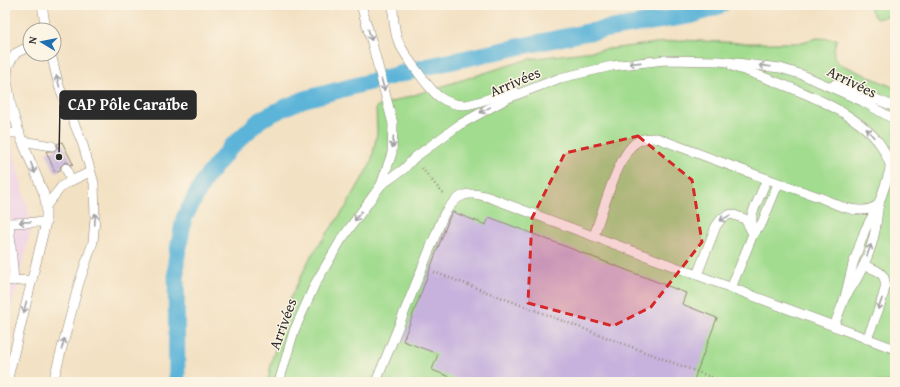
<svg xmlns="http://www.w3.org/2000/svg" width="900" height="387" font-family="'Gentium Book Plus',serif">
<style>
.built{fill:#efd0e6}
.green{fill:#a2dc8f;stroke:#66845d}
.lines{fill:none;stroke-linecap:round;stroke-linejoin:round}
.canal{stroke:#5bb4d8;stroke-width:17}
.building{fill:#c7b2dd}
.lane-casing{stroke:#8f8677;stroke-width:10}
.path{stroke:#8f8677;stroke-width:2.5;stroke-dasharray:1 3;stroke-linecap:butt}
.lane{stroke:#fff;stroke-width:9}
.oneway{stroke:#a0a0a0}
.marked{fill:#d62828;fill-opacity:0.2;stroke:#d62828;stroke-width:3;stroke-dasharray:8 5;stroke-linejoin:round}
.labels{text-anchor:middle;stroke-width:3;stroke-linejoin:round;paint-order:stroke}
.street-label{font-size:15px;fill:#2b2b2b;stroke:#fcf5e5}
.leader{fill:none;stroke:#2b2b2b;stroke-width:1.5}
.callout-dot{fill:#2b2b2b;stroke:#fcf5e5;stroke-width:1.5}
.callout{fill:#2b2b2b;stroke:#2b2b2b;stroke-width:1.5}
.callout-label{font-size:16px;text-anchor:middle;font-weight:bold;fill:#fff}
</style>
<rect width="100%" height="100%" fill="#fcf5e5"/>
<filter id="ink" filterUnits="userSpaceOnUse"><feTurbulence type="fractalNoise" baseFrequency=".025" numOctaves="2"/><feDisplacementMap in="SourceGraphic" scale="8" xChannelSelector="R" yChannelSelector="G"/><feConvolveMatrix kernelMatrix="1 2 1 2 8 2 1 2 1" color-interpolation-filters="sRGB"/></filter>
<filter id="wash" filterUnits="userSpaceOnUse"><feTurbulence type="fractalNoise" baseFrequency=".012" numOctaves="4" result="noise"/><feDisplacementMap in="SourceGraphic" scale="16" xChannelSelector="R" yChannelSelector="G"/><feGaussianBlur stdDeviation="0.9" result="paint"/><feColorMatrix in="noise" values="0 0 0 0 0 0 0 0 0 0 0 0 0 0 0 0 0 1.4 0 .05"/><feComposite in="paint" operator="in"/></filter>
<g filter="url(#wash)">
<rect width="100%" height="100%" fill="#f3e1c3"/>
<path class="built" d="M5 119 32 226 13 302 5 337Z"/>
<g class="green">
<path d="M869 5H895V14L877 19 874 17Z"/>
<path d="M817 38 837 39C834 48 831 56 838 63L895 88V382H268L271 364 287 305 311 256 346 207 371 163 377 133 376 107 529 59 681 40 745 43H798Z"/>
</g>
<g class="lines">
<path class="canal" d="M177 382 176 261 184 218 205 179 230 148 261 119 288 106 305 99 430 66 583 33 693 15 721 5"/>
</g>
<g id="blocks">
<g class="building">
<path d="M62 142 73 164 71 165 67 162 64 163 60 167V170L55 172 46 151H54L58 147 57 144Z"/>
<path d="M453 212 486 225 489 217 686 293 682 304 717 318 693 382H463L432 370 438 354 403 341 450 216Z"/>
</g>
</g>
</g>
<g filter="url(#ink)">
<use href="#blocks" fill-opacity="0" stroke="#8f8677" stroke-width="1"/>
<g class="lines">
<defs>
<g id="lane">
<path d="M42 5 46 30"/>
<path d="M361 5 372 43 393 124 392 153 381 185"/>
<path d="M393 5C393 16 394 27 397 38 401 51 428 87 438 96 445 101 455 105 464 105 481 104 497 94 514 90"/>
<path d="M51 54 59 86 83 145 94 183 95 218 93 242 79 283 53 382"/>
<path d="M732 66C774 81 869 111 886 155 887 158 890 163 890 166 890 175 881 195 879 204 877 213 877 222 875 231 871 253 858 280 845 297"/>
<path d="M835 84 852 89 895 107"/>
<path d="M5 133H20"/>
<path d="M22 141 52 146"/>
<path d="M71 181 90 172"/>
<path d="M46 206 62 186 71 181 66 168"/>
<path d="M5 223 46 222"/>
<path d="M9 223 14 281"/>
<path d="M752 229V214L767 179"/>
<path d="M594 236C601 215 618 157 634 144 641 138 649 138 657 138 710 158 762 178 816 196 830 201 846 211 862 210 869 210 874 208 879 204"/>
<path d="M863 266C872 268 883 271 885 281 888 290 871 328 867 339"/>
<path d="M697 275 716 226 722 218 731 214 745 219 753 234"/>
<path d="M5 281 32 280"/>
<path d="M731 288 753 234 762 223 778 184"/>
<path d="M834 326 845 297 853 264 865 230 876 209"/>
<path d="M7 382 46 222V206L44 194 22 141 12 110 7 80 8 65 16 53 30 46"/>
<path d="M279 382 294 331 315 284 341 240 381 185 404 169 414 158 459 125 508 98 560 78 612 66 665 60 719 61 780 68 803 75 862 101 895 120"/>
<path d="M376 382 444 214C458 193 467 190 491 198L895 349"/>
</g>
</defs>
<use href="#lane" class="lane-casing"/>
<g class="path">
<path d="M422 168 444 195"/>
<path d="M434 272 724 382"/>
</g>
<use href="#lane" class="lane"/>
</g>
<defs><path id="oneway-shaft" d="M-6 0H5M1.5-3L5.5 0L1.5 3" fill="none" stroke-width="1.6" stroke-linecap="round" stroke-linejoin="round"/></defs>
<g class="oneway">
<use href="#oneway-shaft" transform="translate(370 35) rotate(73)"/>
<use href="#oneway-shaft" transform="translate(635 63) rotate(174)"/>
<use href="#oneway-shaft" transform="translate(765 66) rotate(-173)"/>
<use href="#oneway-shaft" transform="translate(58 81) rotate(-104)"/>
<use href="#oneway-shaft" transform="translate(383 85) rotate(75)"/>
<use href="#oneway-shaft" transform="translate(485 110) rotate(151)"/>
<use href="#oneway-shaft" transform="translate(870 133) rotate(-132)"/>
<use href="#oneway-shaft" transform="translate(393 142) rotate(94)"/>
<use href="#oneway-shaft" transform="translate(33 168) rotate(68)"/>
<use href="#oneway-shaft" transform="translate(358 216) rotate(126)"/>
<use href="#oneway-shaft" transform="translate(725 218) rotate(151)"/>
<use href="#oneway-shaft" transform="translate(95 219) rotate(-88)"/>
<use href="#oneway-shaft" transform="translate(25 222) rotate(178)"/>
<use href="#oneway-shaft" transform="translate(869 250) rotate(-71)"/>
<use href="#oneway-shaft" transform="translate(880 304) rotate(111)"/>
<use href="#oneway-shaft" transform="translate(25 307) rotate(104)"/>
<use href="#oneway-shaft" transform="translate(63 344) rotate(-75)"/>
</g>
</g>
<path class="marked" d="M638 136 692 180 702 242 651 307 613 326 528 303 532 218 565 153Z"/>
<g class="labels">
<g class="street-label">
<text transform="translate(515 82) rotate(-23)" y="5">Arrivées</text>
<text transform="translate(852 82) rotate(26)" y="5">Arrivées</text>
<text transform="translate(283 324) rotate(-70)" y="5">Arrivées</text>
</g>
</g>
<path class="leader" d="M59 157L60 105"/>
<circle class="callout-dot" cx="59" cy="157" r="4"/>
<rect class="callout" x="60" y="91" width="136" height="28" rx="4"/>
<g class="callout-label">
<text x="128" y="110">CAP Pôle Caraïbe</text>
</g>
<rect width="900" height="387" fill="none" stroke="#fcf5e5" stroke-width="20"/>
<g transform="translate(42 42) rotate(280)"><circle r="19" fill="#fcf5e5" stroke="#a8a49b"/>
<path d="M0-3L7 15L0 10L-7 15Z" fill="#1f6fb2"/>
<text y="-6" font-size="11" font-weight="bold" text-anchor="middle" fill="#2b2b2b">N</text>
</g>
</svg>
